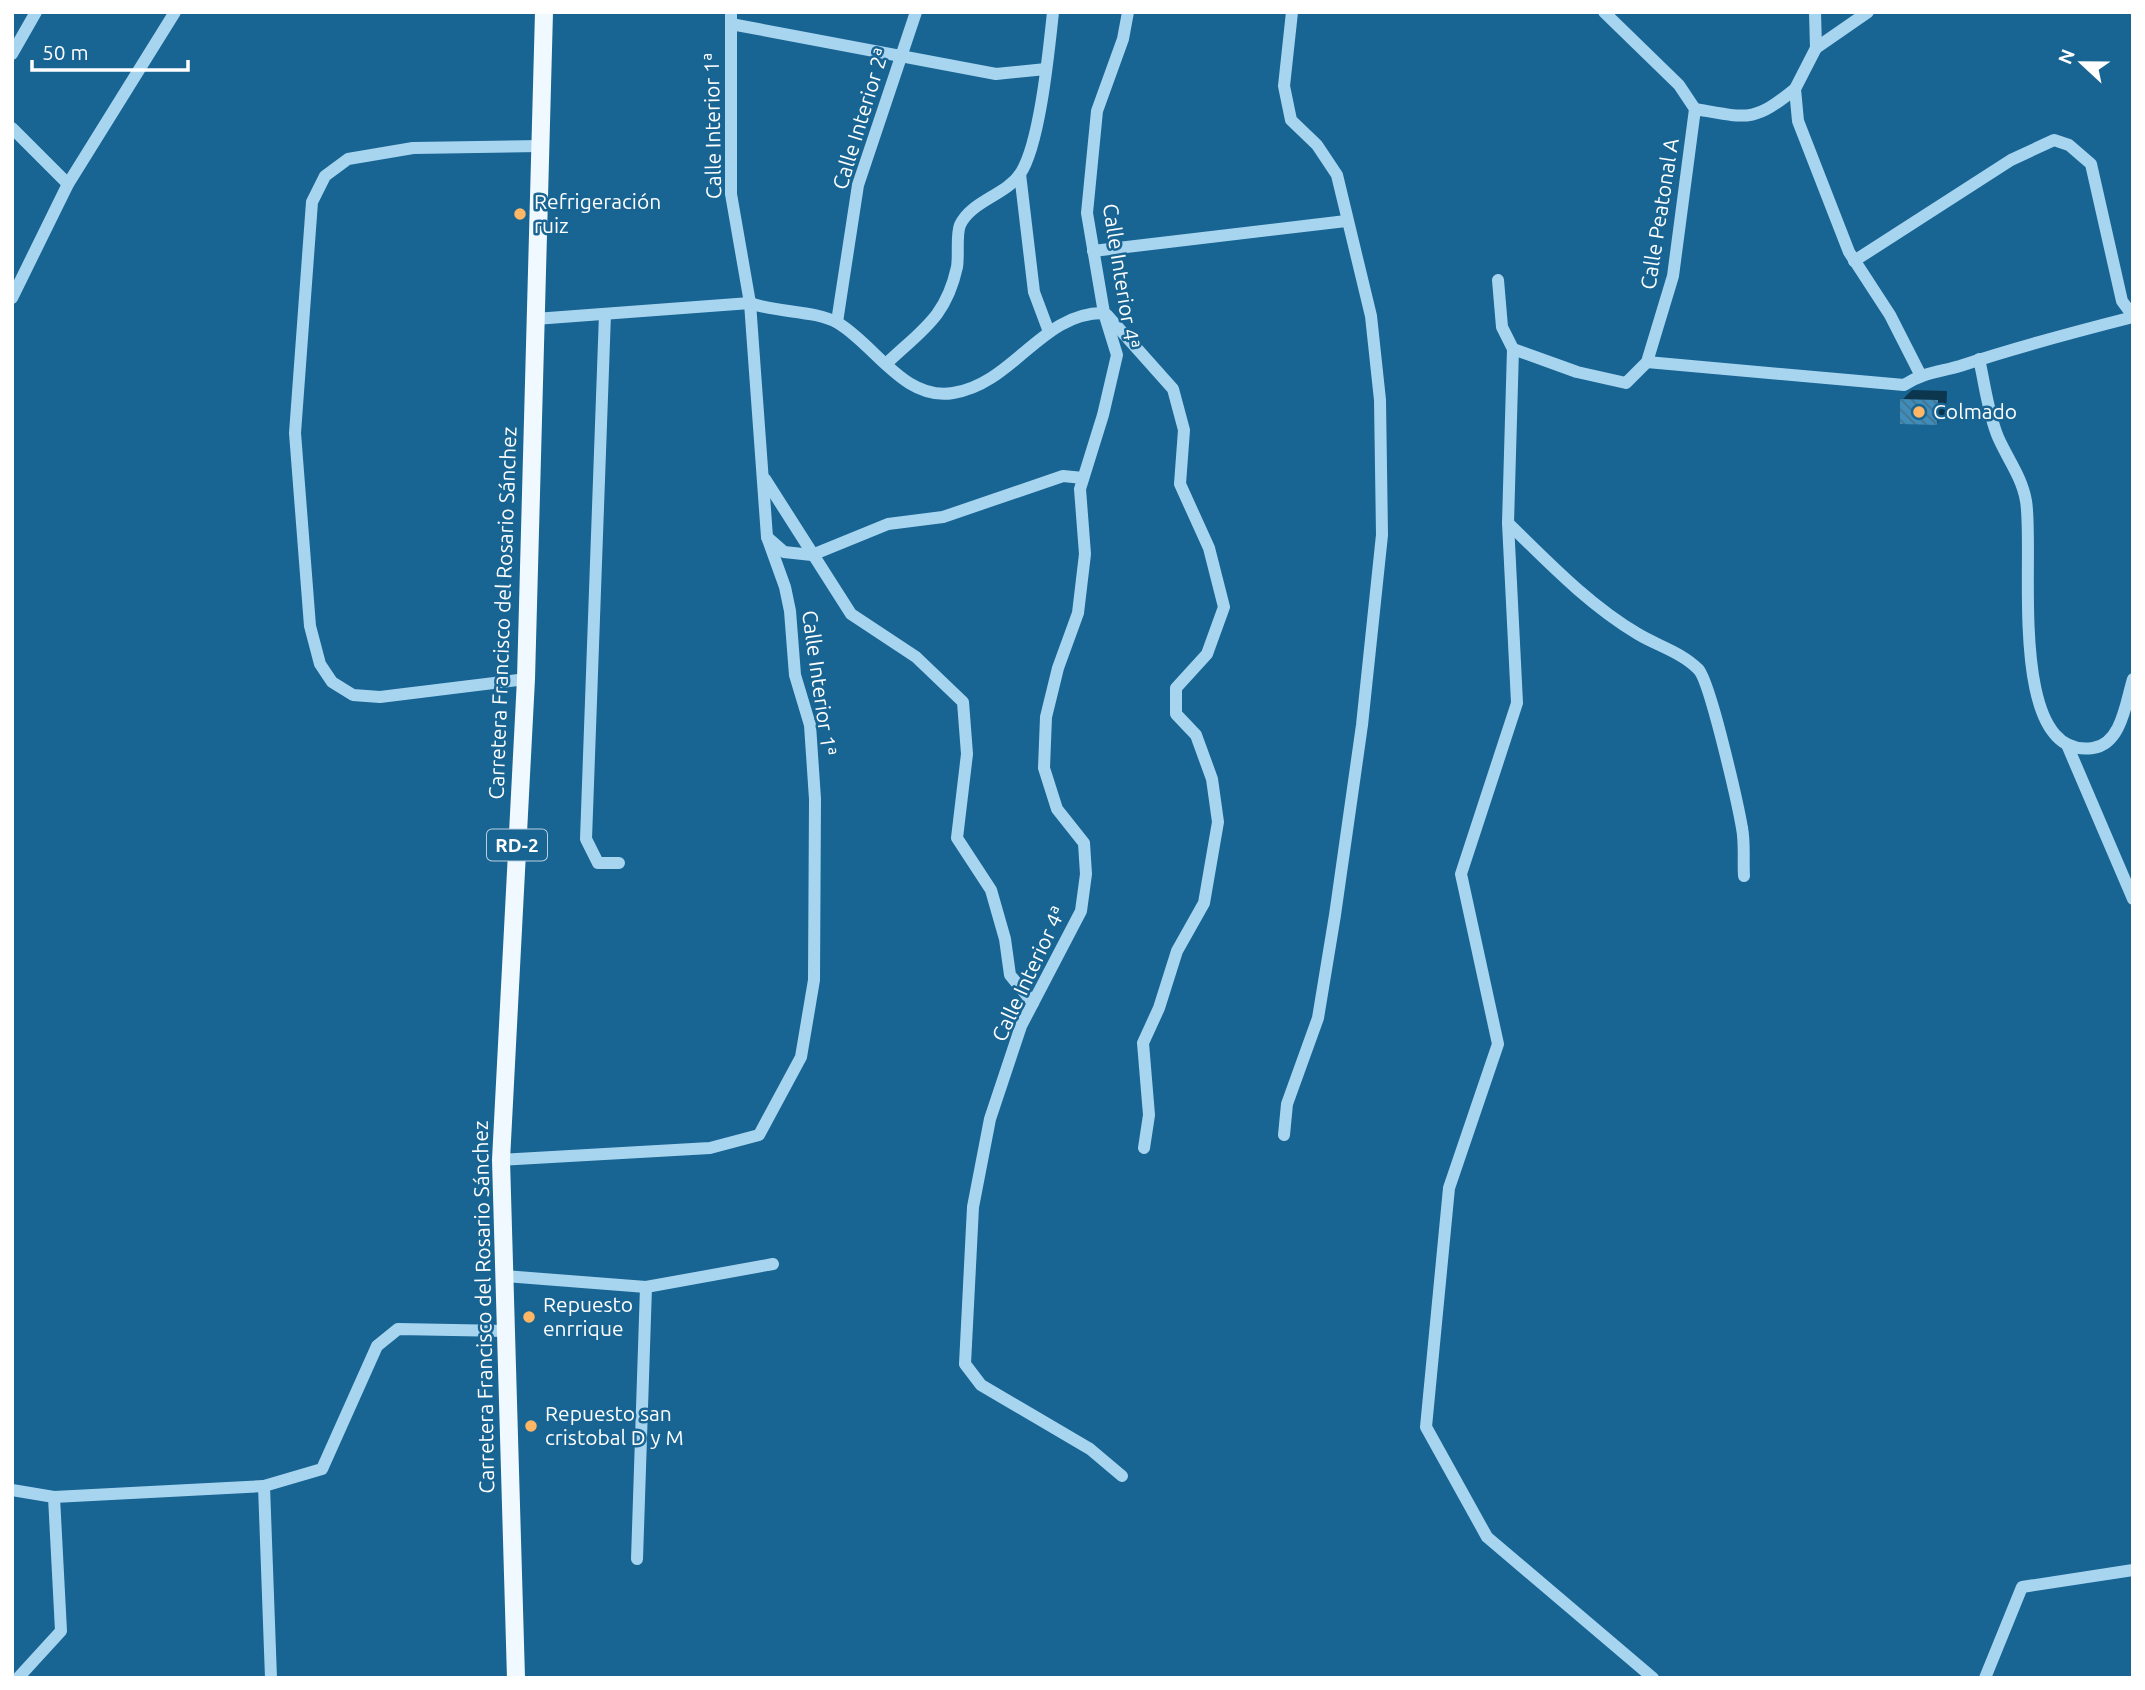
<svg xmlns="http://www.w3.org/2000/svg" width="2145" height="1690" font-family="Ubuntu,sans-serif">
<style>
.shadow{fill:#0007}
.building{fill:url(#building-back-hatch)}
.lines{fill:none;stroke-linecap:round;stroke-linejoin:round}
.minor{stroke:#a7d5f0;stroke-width:12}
.major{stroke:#f0f9ff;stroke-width:18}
.poi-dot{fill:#ffb766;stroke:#186493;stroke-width:2.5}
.labels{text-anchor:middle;stroke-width:5;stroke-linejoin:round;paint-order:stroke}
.shield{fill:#186493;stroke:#bad0df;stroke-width:2}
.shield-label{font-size:19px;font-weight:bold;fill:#fff}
.street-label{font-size:21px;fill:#fff;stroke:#186493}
.poi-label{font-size:21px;fill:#fff;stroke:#186493;text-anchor:start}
</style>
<defs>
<pattern id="building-back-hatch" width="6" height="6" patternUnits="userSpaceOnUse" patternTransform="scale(1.75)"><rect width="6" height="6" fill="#408dba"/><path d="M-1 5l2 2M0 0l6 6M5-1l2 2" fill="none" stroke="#45738e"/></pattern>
</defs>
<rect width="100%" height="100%" fill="#186493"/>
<path class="shadow" d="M1912 390 1947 391 1946 414 1937 423 1902 400Z"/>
<path class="building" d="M1900 399 1938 400 1937 425 1900 424Z"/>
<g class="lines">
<g class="minor">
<path d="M1815 12 1816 48 1795 89 1798 121 1849 252 1890 315 1920 374"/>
<path d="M731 24 996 74 1046 69"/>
<path d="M1816 48 1868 12"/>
<path d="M12 54 36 12"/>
<path d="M1695 109C1747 118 1753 123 1795 89"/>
<path d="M12 128 68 184"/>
<path d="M1020 174 1034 292 1049 332"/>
<path d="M1093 251 1346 221"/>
<path d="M1854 261 2011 160 2054 140 2069 145 2091 164 2122 301 2133 316"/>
<path d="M1498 280 1502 327 1513 349 1577 372 1626 383 1647 362 1673 276 1695 109 1679 85 1604 12"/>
<path d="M12 298 68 184 175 12"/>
<path d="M605 314 586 839 598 863H619"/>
<path d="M1107 315 1173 389 1184 430 1180 484 1209 548 1224 607 1207 654 1176 688V714L1196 735 1212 779 1218 822 1204 903 1177 951 1159 1008 1143 1043 1149 1115 1144 1148"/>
<path d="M535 319 750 303C777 313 815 310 838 323 875 345 904 401 953 393 1013 384 1042 312 1104 313"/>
<path d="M837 322 858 185 916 12"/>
<path d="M1513 349 1508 523 1517 703 1461 874 1498 1044 1449 1188 1426 1427 1487 1537 1653 1678"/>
<path d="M1979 359C1985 385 1988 413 1998 437 2007 458 2022 477 2026 501 2035 552 2005 761 2093 748 2122 744 2126 701 2133 679"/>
<path d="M1647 362 1904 385C1922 373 1939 372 1960 366 2017 347 2074 332 2133 317"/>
<path d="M887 363C923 329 946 317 957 267 959 255 956 234 960 225 971 201 1006 195 1020 174 1040 145 1049 49 1053 12"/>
<path d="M765 479 851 614 916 657 963 702 967 754 957 838 991 890 1005 939 1010 975 1033 1003"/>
<path d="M1508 523C1549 563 1589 605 1638 634 1658 646 1681 652 1698 669 1710 680 1738 805 1742 828 1745 843 1743 860 1744 876"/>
<path d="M767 537 784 552 812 555 888 524 943 517 1063 476 1083 478"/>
<path d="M526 679 380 697 353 695 332 682 320 664 310 626 295 433 312 202 325 176 348 159 413 148 540 146"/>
<path d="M2068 747 2133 899"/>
<path d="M1284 1135 1287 1104 1318 1018 1335 915 1362 725 1382 535 1380 400 1371 316 1337 175 1317 145 1291 120 1284 86 1292 12"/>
<path d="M501 1160 710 1148 759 1135 801 1057 814 980 815 799 810 725 795 675 790 611 785 587 767 537 750 303 731 194V12"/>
<path d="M505 1276 646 1287 773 1264"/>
<path d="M1122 1476 1090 1449 981 1385 965 1364 973 1207 990 1119 1021 1026 1081 911 1086 874 1084 843 1057 809 1044 768 1046 717 1058 668 1078 613 1085 554 1080 489 1103 415 1117 355 1104 313 1087 213 1097 111 1123 39 1128 12"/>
<path d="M12 1490 54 1497 264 1486"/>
<path d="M637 1559 646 1287"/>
<path d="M18 1678 61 1631 54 1497"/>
<path d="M271 1678 264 1486 322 1469 377 1346 398 1329 507 1331"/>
<path d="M1985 1678 2022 1587 2133 1570"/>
</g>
<path class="major" d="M516 1678 501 1160 526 679 544 12"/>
</g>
<g class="poi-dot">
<circle cx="520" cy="214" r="7"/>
<circle cx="1919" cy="412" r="7"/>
<circle cx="529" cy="1317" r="7"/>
<circle cx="531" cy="1426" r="7"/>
</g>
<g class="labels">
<rect class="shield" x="487" y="829.5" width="60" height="31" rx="5"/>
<g class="shield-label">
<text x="517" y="852">RD-2</text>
</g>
<g class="street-label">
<text transform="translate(861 119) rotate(-73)" y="7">Calle Interior 2ª</text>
<text transform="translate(713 126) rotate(-91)" y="7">Calle Interior 1ª</text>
<text transform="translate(1660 214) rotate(-81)" y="7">Calle Peatonal A</text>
<text transform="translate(1121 276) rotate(81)" y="7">Calle Interior 4ª</text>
<text transform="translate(503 613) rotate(-88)" y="7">Carretera Francisco del Rosario Sánchez</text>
<text transform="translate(819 683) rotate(82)" y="7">Calle Interior 1ª</text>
<text transform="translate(1029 974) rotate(-65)" y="7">Calle Interior 4ª</text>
<text transform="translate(484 1307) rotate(-91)" y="7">Carretera Francisco del Rosario Sánchez</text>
</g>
<g class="poi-label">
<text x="534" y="209">Refrigeración<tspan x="534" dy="24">ruiz</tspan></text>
<text x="1933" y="419">Colmado</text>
<text x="543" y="1312">Repuesto<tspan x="543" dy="24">enrrique</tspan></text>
<text x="545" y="1421">Repuesto san<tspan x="545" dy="24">cristobal D y M</tspan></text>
</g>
</g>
<rect width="2145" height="1690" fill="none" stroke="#ffffff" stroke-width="28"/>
<g transform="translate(2082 63) rotate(292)" stroke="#186493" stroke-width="5" paint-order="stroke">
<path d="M0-5L12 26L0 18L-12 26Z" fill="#ffffff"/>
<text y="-10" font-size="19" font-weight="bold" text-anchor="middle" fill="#ffffff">N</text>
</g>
<path d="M32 60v10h156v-10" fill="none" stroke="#ffffff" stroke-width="3.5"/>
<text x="42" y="60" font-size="21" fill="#ffffff" stroke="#186493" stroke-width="5" paint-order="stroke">50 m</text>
</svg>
